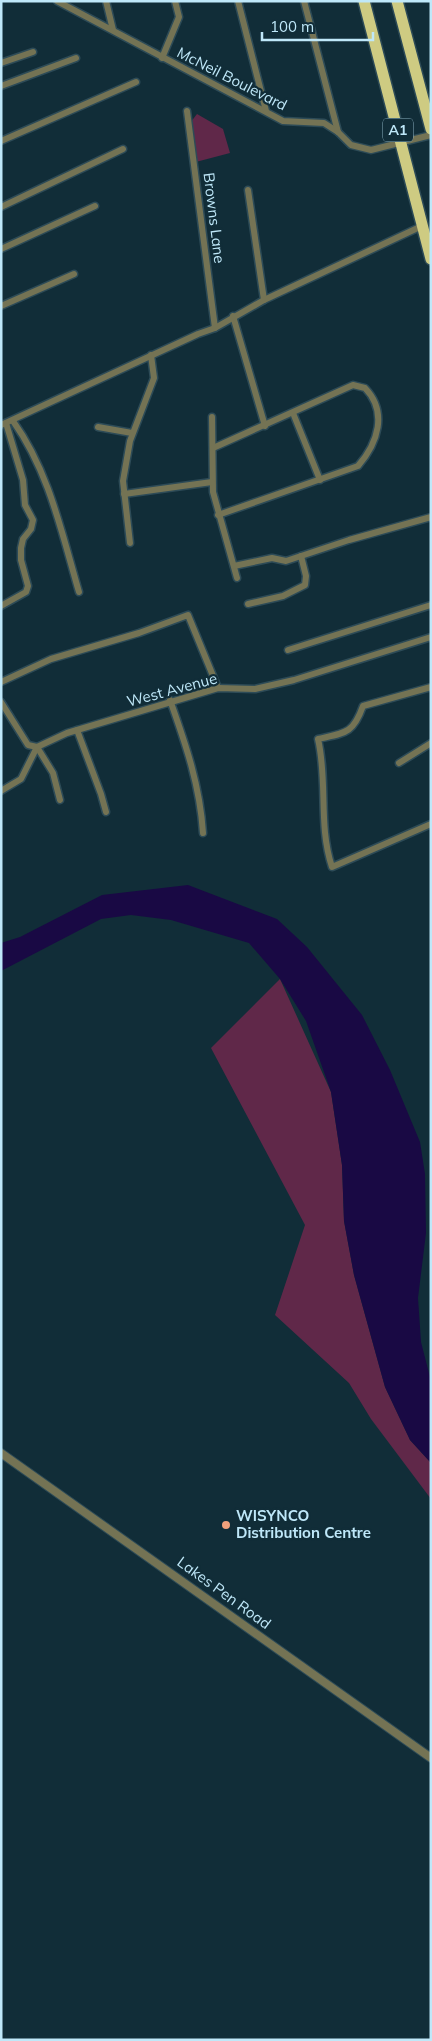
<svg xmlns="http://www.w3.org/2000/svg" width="432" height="2041" font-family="Mulish,sans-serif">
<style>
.green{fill:#602849}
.water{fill:#190944}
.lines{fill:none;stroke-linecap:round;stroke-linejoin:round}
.minor-casing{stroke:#2d4b57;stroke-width:9}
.tertiary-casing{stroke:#2d4b57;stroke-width:10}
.trunk-casing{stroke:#2d4b57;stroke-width:14}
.minor{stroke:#747354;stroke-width:6}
.tertiary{stroke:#747354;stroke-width:8}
.trunk{stroke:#cecb82;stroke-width:11}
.poi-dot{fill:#f1a17c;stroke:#112d38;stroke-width:2}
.labels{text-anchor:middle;stroke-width:4.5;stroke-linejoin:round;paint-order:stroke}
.shield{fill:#112d38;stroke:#8bb0bf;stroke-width:1}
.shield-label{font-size:14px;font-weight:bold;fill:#bfe8f9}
.street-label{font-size:15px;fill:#bfe8f9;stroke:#112d38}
.poi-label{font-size:15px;font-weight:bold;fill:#bfe8f9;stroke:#112d38;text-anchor:start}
</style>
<rect width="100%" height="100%" fill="#112d38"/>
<g class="green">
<path d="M197 114 223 129 230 153 192 163 187 127Z"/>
<path d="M280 979 331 1092 342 1165 344 1221 354 1275 385 1387 410 1440 431 1463V1499L371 1419 349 1383 275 1315 305 1225 211 1048Z"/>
</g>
<path class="water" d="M188 885 277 919 307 947 362 1015 390 1070 420 1142 425 1174 426 1233 418 1298 421 1342 431 1381V1463L410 1440 385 1387 354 1275 344 1221 342 1165 331 1092 306 1021 280 979 249 943 171 920 131 915 101 919 1 971V943L20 937 102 895Z"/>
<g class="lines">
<defs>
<g id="minor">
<path d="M57 1 283 121 324 123 338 132 351 145 371 150 431 135"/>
<path d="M106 1 113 30"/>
<path d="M238 1 266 111"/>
<path d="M304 1 338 132"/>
<path d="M162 58 179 17 175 1"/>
<path d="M1 63 33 52"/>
<path d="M1 86 76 58"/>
<path d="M187 111 215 328"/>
<path d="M1 141 136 82"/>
<path d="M248 190 264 300"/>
<path d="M1 207 123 149"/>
<path d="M1 249 95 206"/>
<path d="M1 306 74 274"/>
<path d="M233 316 265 426"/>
<path d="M293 413 320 480"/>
<path d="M212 417 213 492 237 578"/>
<path d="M13 421C49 471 62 534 79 592"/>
<path d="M1 425 198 334 215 328 264 300 422 226"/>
<path d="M98 427 132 433"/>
<path d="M213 448 353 385 365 388C388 412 378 443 358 466L218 515"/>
<path d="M124 494 212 482"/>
<path d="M130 543 123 481 130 441 154 378 151 355"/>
<path d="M234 566 272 558 286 561 349 540 431 517"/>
<path d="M248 604 283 596 305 585 306 576 301 556"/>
<path d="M1 606 26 592 28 586 21 560V548L23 539 31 529 33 520 25 505 23 480 6 423"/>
<path d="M288 650 431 605"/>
<path d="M1 682 51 659 139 633 188 615 218 688"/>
<path d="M431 687 363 706C353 734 345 733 318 739 328 782 318 825 332 867L431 824"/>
<path d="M170 700C186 745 200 786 203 833"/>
<path d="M1 702 28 745 37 747 53 773 60 800"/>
<path d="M77 730 101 794 106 812"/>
<path d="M399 763 431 743"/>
<path d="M1 791 21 779 37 747 67 733 218 688 255 689 294 680 431 637"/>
</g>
<path id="tertiary" d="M1 1453 431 1758"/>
<g id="trunk">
<path d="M364 1 431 259"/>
<path d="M397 1 431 129"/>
</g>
</defs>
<use href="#minor" class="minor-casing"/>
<use href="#tertiary" class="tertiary-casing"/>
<use href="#trunk" class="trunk-casing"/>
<use href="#minor" class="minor"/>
<use href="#tertiary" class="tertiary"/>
<use href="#trunk" class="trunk"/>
</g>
<circle class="poi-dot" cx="226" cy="1525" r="5"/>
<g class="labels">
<rect class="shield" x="383" y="118.5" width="30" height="23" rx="4"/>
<g class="shield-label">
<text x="398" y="135">A1</text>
</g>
<g class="street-label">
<text transform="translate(232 79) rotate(27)" y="5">McNeil Boulevard</text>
<text transform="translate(214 218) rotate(83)" y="5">Browns Lane</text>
<text transform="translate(172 690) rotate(-15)" y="5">West Avenue</text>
<text transform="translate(224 1593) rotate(36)" y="5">Lakes Pen Road</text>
</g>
<g class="poi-label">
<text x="236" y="1521">WISYNCO<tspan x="236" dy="17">Distribution Centre</tspan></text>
</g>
</g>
<rect width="432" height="2041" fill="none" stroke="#bfe8f9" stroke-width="5"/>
<path d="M262 32v8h111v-8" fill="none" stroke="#bfe8f9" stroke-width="2.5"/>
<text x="270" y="32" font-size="15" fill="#bfe8f9" stroke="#112d38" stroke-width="4" paint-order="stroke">100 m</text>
</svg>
